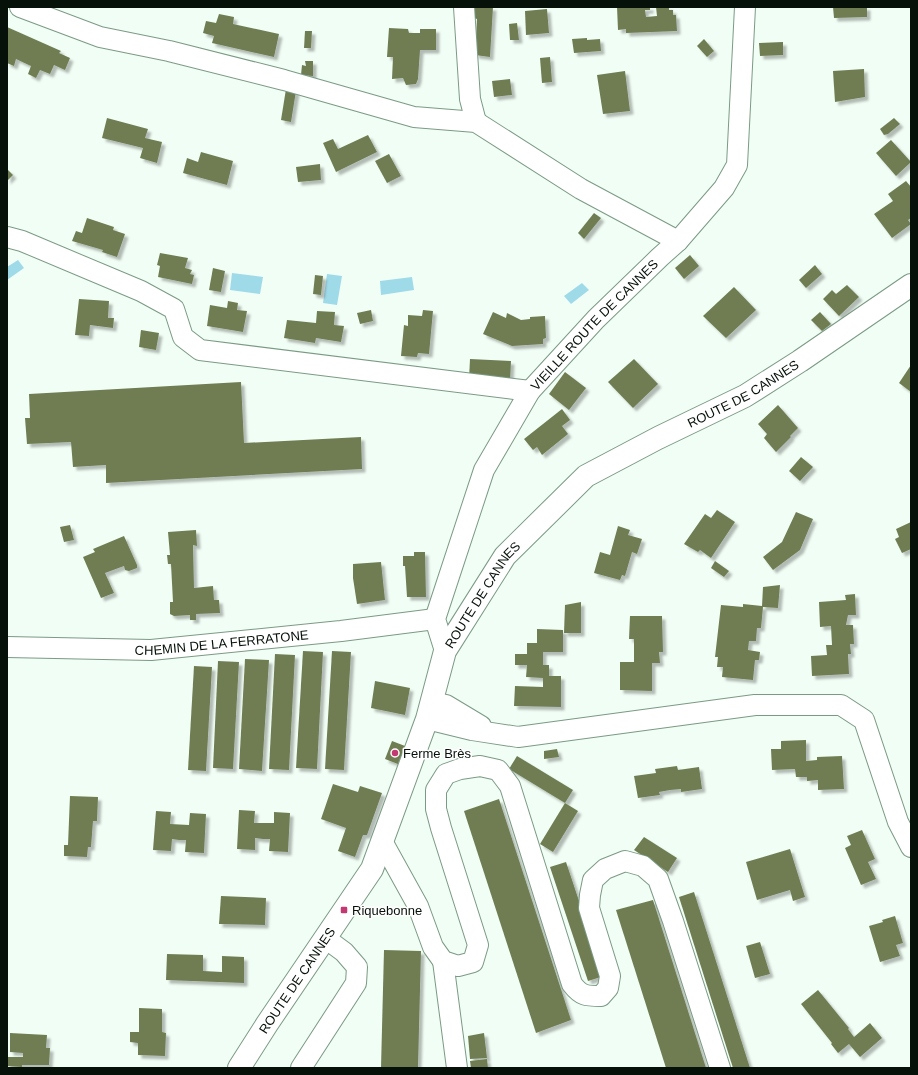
<svg xmlns="http://www.w3.org/2000/svg" width="918" height="1075" font-family="Helvetica,sans-serif">
<style>
.water{fill:#9fdae9}
.building{fill:#6f7d53;filter:url(#shadow)}
.lines{fill:none;stroke-linecap:round;stroke-linejoin:round}
.minor-casing{stroke:#7b9a84;stroke-width:22}
.major-casing{stroke:#7b9a84;stroke-width:24}
.minor{stroke:#fff;stroke-width:20}
.major{stroke:#fff;stroke-width:22}
.poi-dot{fill:#c33972;stroke:#fff;stroke-width:1.5}
.labels{text-anchor:middle;stroke-width:3;stroke-linejoin:round;paint-order:stroke}
.street-label{font-size:13px;fill:#061109;stroke:#fff}
.poi-label{font-size:13px;fill:#061109;stroke:#fff;text-anchor:start}
</style>
<defs>
<filter id="shadow"><feDropShadow dx="3.5" dy="3.5" stdDeviation="1" flood-color="#0004"/></filter>
</defs>
<rect width="100%" height="100%" fill="#f1fef5"/>
<g class="water">
<path d="M18 260 24 268 7 280V267Z"/>
<path d="M232 273 263 277 260 294 230 290Z"/>
<path d="M327 274 342 276 337 305 323 303Z"/>
<path d="M412 277 414 290 381 295 380 281Z"/>
<path d="M582 283 589 290 571 304 564 296Z"/>
</g>
<g class="building">
<path d="M475 7H493L490 57 475 55 477 19 474 18Z"/>
<path d="M617 7H650V10H645L646 17 657 16 656 7H669V10H673V15H676L677 31 626 33V29L618 30Z"/>
<path d="M833 7H867V17L834 18Z"/>
<path d="M547 9 549 33 526 35 525 11Z"/>
<path d="M219 14 234 17 233 24 279 34 274 57 212 43 214 36 203 33 206 21 216 23Z"/>
<path d="M517 23 519 40H510L509 24Z"/>
<path d="M7 27 61 51 59 53 70 58 65 70 54 65 50 74 40 70 36 78 28 74 31 66 16 59 14 66 7 63Z"/>
<path d="M389 28 408 29 409 33H420V29H436V50H420L418 79 416 84 406 85 403 78 392 79 393 57H387Z"/>
<path d="M305 31H312L311 48H304Z"/>
<path d="M587 38V40L600 39 601 51 574 53 572 39Z"/>
<path d="M704 39 714 51 707 57 697 46Z"/>
<path d="M783 42V55L760 56 759 43Z"/>
<path d="M550 57 552 82 542 83 540 58Z"/>
<path d="M305 61H313V76L301 75 302 65 306 66Z"/>
<path d="M864 69 865 97 835 102 833 71Z"/>
<path d="M625 71 630 111 603 114 597 75Z"/>
<path d="M510 79 512 95 494 97 492 81Z"/>
<path d="M286 89 296 91 291 122 281 120Z"/>
<path d="M107 118 148 129 145 138 162 142 157 163 140 158 143 148 102 138Z"/>
<path d="M894 118 900 124 888 134 884 135 880 129Z"/>
<path d="M368 135 377 152 336 172 323 143 333 139 338 149Z"/>
<path d="M891 140 911 162 896 176 876 153Z"/>
<path d="M201 152 233 161 227 185 183 173 187 158 198 162Z"/>
<path d="M389 154 401 176 387 183 375 161Z"/>
<path d="M320 164 321 180 298 182 296 167Z"/>
<path d="M7 169 13 175 7 181Z"/>
<path d="M906 181 911 187V218L908 220 911 224 892 238 874 214 893 201 888 194Z"/>
<path d="M594 213 601 218 584 239 578 233Z"/>
<path d="M87 218 114 227 113 230 125 234 117 257 102 252 103 250 72 241 76 231 82 233Z"/>
<path d="M160 253 188 258 185 268 192 270 190 274 194 275 192 284 158 277 160 266 157 265Z"/>
<path d="M690 255 699 266 684 279 675 268Z"/>
<path d="M815 265 822 274 806 288 799 280Z"/>
<path d="M213 268 225 271 221 292 209 290Z"/>
<path d="M315 275 323 276 321 295 313 294Z"/>
<path d="M847 285 859 297 839 316 823 299 832 290 836 294Z"/>
<path d="M734 287 756 310 726 338 703 316Z"/>
<path d="M79 299 109 301 108 318H114L113 328 90 325 89 336 75 335Z"/>
<path d="M228 301 238 303 237 310 247 311 243 332 207 326 210 305 227 308Z"/>
<path d="M371 310 373 321 360 324 357 313Z"/>
<path d="M423 310 433 311 429 354 418 353 417 357 401 356 404 325 408 326V315L422 316Z"/>
<path d="M317 311 335 312 334 325 344 326 341 342 316 338 315 343 284 338 287 320 316 323Z"/>
<path d="M493 312 506 318 507 313 521 320 530 319V317L545 316 546 338 543 339V344L512 346 483 334Z"/>
<path d="M820 312 831 324 822 331 811 320Z"/>
<path d="M141 330 159 333 156 350 139 347Z"/>
<path d="M470 359 511 361 510 382 469 379Z"/>
<path d="M634 359 658 384 633 408 608 382Z"/>
<path d="M911 365V392L899 383Z"/>
<path d="M565 372 586 388 569 410 549 394Z"/>
<path d="M241 382 244 443 361 437 362 469 106 483V465L73 467 71 442 27 444 25 418H30L29 394Z"/>
<path d="M778 405 798 428 790 436 791 437 776 452 764 438 767 434 758 424Z"/>
<path d="M562 409 570 420 562 426 568 434 542 455 537 447 533 450 524 439Z"/>
<path d="M801 457 813 467 800 481 789 471Z"/>
<path d="M717 510 735 522 711 558 700 550 698 552 684 544 705 514 711 518Z"/>
<path d="M796 512 813 519 800 550 773 570 763 557 782 542Z"/>
<path d="M911 522V549L902 553 895 539 899 537 896 529Z"/>
<path d="M70 525 74 540 64 542 60 527Z"/>
<path d="M618 526 630 530 628 535 642 539 637 554 632 552 625 576 622 575 620 580 594 573 600 552 610 555Z"/>
<path d="M196 530 197 546 193 545 194 588 213 586 214 600H219L220 613 196 614V620H190V615L174 616 170 614V602H173L171 564H168L167 555H170L168 532Z"/>
<path d="M124 536 137 565V568L129 571 125 570 124 566 105 573 114 593 101 598 83 557 95 552 93 549Z"/>
<path d="M414 552H425L426 597H407L405 566H403V556H414Z"/>
<path d="M715 561 729 571 724 577 711 568Z"/>
<path d="M381 562 385 600 357 604 353 578V564Z"/>
<path d="M780 585 778 608 763 607 761 628H757L756 641H749L748 650 760 652 759 660H755L753 680 722 677 723 667H717L718 657H715L721 605 743 607V604L762 606 763 587Z"/>
<path d="M855 594 856 615H848L846 625H853L854 644H850L851 654H848L849 674 812 676 811 656 827 655 826 645H832L831 626 820 627 819 602 846 600 845 595Z"/>
<path d="M581 602V633H564L565 605Z"/>
<path d="M630 616H662L663 652H659L660 663H652V691L620 690V662H634V639H629Z"/>
<path d="M537 629 563 630V652H543V665H549V676H561V707L514 706 515 686 543 687V678L526 677 527 665H515V654H527V643H537Z"/>
<path d="M303 651 323 652 317 769 296 768Z"/>
<path d="M332 651 351 652 344 770 325 769Z"/>
<path d="M275 654 295 655 289 770 269 769Z"/>
<path d="M245 659 269 660 262 771 239 769Z"/>
<path d="M218 661 239 662 233 769 213 768Z"/>
<path d="M194 666 212 667 206 771 188 770Z"/>
<path d="M375 681 410 688 405 715 371 708Z"/>
<path d="M806 740V761L817 760V757L842 756 844 789 818 790V780L807 781V777H796L795 769 772 770 771 749H781V741Z"/>
<path d="M392 741 405 746 398 764 385 759Z"/>
<path d="M557 749 559 757 544 759V751Z"/>
<path d="M517 756 573 790 565 803 509 769Z"/>
<path d="M677 766 678 770 699 767 702 789 681 792V789L670 790 659 792 660 795 638 798 634 776 656 773 655 769Z"/>
<path d="M333 784 358 792 360 786 382 793 367 835H363L355 857 338 851 346 828 321 819Z"/>
<path d="M70 796 98 797 97 821H93L91 847H88L87 857 64 856V845H68Z"/>
<path d="M499 799 571 1020 536 1033 464 811Z"/>
<path d="M565 803 578 811 553 852 540 844Z"/>
<path d="M239 810 255 811 254 823H274V812L290 813 288 852 269 851 270 839H263L255 838V850L237 849Z"/>
<path d="M156 811 171 812 170 824 189 825 190 813 206 814 204 853 185 852 186 840H179L172 839 171 851 153 850Z"/>
<path d="M862 830 875 859 868 862 876 879 861 885 845 848 851 845 847 836Z"/>
<path d="M644 837 677 858 668 872 634 850Z"/>
<path d="M790 849 805 897 793 901 790 890 757 900 746 862Z"/>
<path d="M566 862 604 976 588 981 550 867Z"/>
<path d="M694 892 750 1068H733L679 897Z"/>
<path d="M221 896 266 898 265 925 219 924Z"/>
<path d="M653 900 706 1068H666L616 910Z"/>
<path d="M895 916 903 943 896 945 900 956 880 962 869 926 883 922 882 920Z"/>
<path d="M760 942 770 974 755 978 746 946Z"/>
<path d="M384 950 421 951 418 1068H381Z"/>
<path d="M167 954 203 955V971L222 972V956L244 957V983L166 980Z"/>
<path d="M818 990 849 1028 848 1029 854 1037 870 1023 882 1038 860 1057 849 1044 838 1053 831 1044 832 1043 801 1004Z"/>
<path d="M139 1008 162 1009V1032L166 1033 165 1056 138 1055V1043L130 1042V1032H139Z"/>
<path d="M10 1033 47 1035 46 1048H50L49 1065H22V1067L7 1066V1057H23V1053L10 1052Z"/>
<path d="M484 1033 487 1058 470 1059 468 1036Z"/>
<path d="M487 1059 488 1068H471L470 1061Z"/>
</g>
<g class="lines">
<defs>
<g id="minor">
<path d="M20 7 100 37 169 51 284 80 414 117 476 122 581 189 678 241"/>
<path d="M464 7 470 99 476 122"/>
<path d="M7 237 22 241 141 291 174 309 183 337 200 350 530 391"/>
<path id="s1" d="M7 647 151 650 341 631 435 619"/>
<path id="s2" d="M445 651 435 619 484 470 530 391 596 319 660 257 678 241 724 188 737 165 745 7"/>
<path d="M431 702 446 705 481 726"/>
<path d="M427 719 472 730 518 737 755 705H841L864 720 898 822 911 847"/>
<path d="M382 841 418 906 433 947 443 961 458 966 473 962 478 945 441 828 436 809V790L446 774 460 769 480 766 498 770 510 786 572 984C581 996 586 996 601 996L608 988 610 976 589 908 590 895 593 880 605 869 625 861 643 866 658 879 673 921 720 1068"/>
<path d="M443 961 457 1068"/>
<path d="M301 1068 356 983 357 967 344 952 325 938"/>
</g>
<g id="major">
<path id="s3" d="M239 1068 267 1024 372 869 427 719 445 651 505 556 586 476 658 438 745 396 800 361 911 285"/>
</g>
</defs>
<use href="#minor" class="minor-casing"/>
<use href="#major" class="major-casing"/>
<use href="#minor" class="minor"/>
<use href="#major" class="major"/>
</g>
<g class="poi-dot">
<circle cx="395" cy="753" r="4"/>
<rect x="340" y="906" width="8" height="8" rx="2"/>
</g>
<g class="labels">
<g class="street-label">
<text dy="5" stroke="none"><textPath href="#s2" startOffset="374">VIEILLE ROUTE DE CANNES</textPath></text>
<text dy="5" stroke="none"><textPath href="#s3" startOffset="873">ROUTE DE CANNES</textPath></text>
<text dy="5" stroke="none"><textPath href="#s3" startOffset="537">ROUTE DE CANNES</textPath></text>
<text dy="5" stroke="none"><textPath href="#s1" startOffset="215">CHEMIN DE LA FERRATONE</textPath></text>
<text dy="5" stroke="none"><textPath href="#s3" startOffset="105">ROUTE DE CANNES</textPath></text>
</g>
<g class="poi-label">
<text x="403" y="758">Ferme Brès</text>
<text x="352" y="915">Riquebonne</text>
</g>
</g>
<rect width="918" height="1075" fill="none" stroke="#061109" stroke-width="16"/>
</svg>
